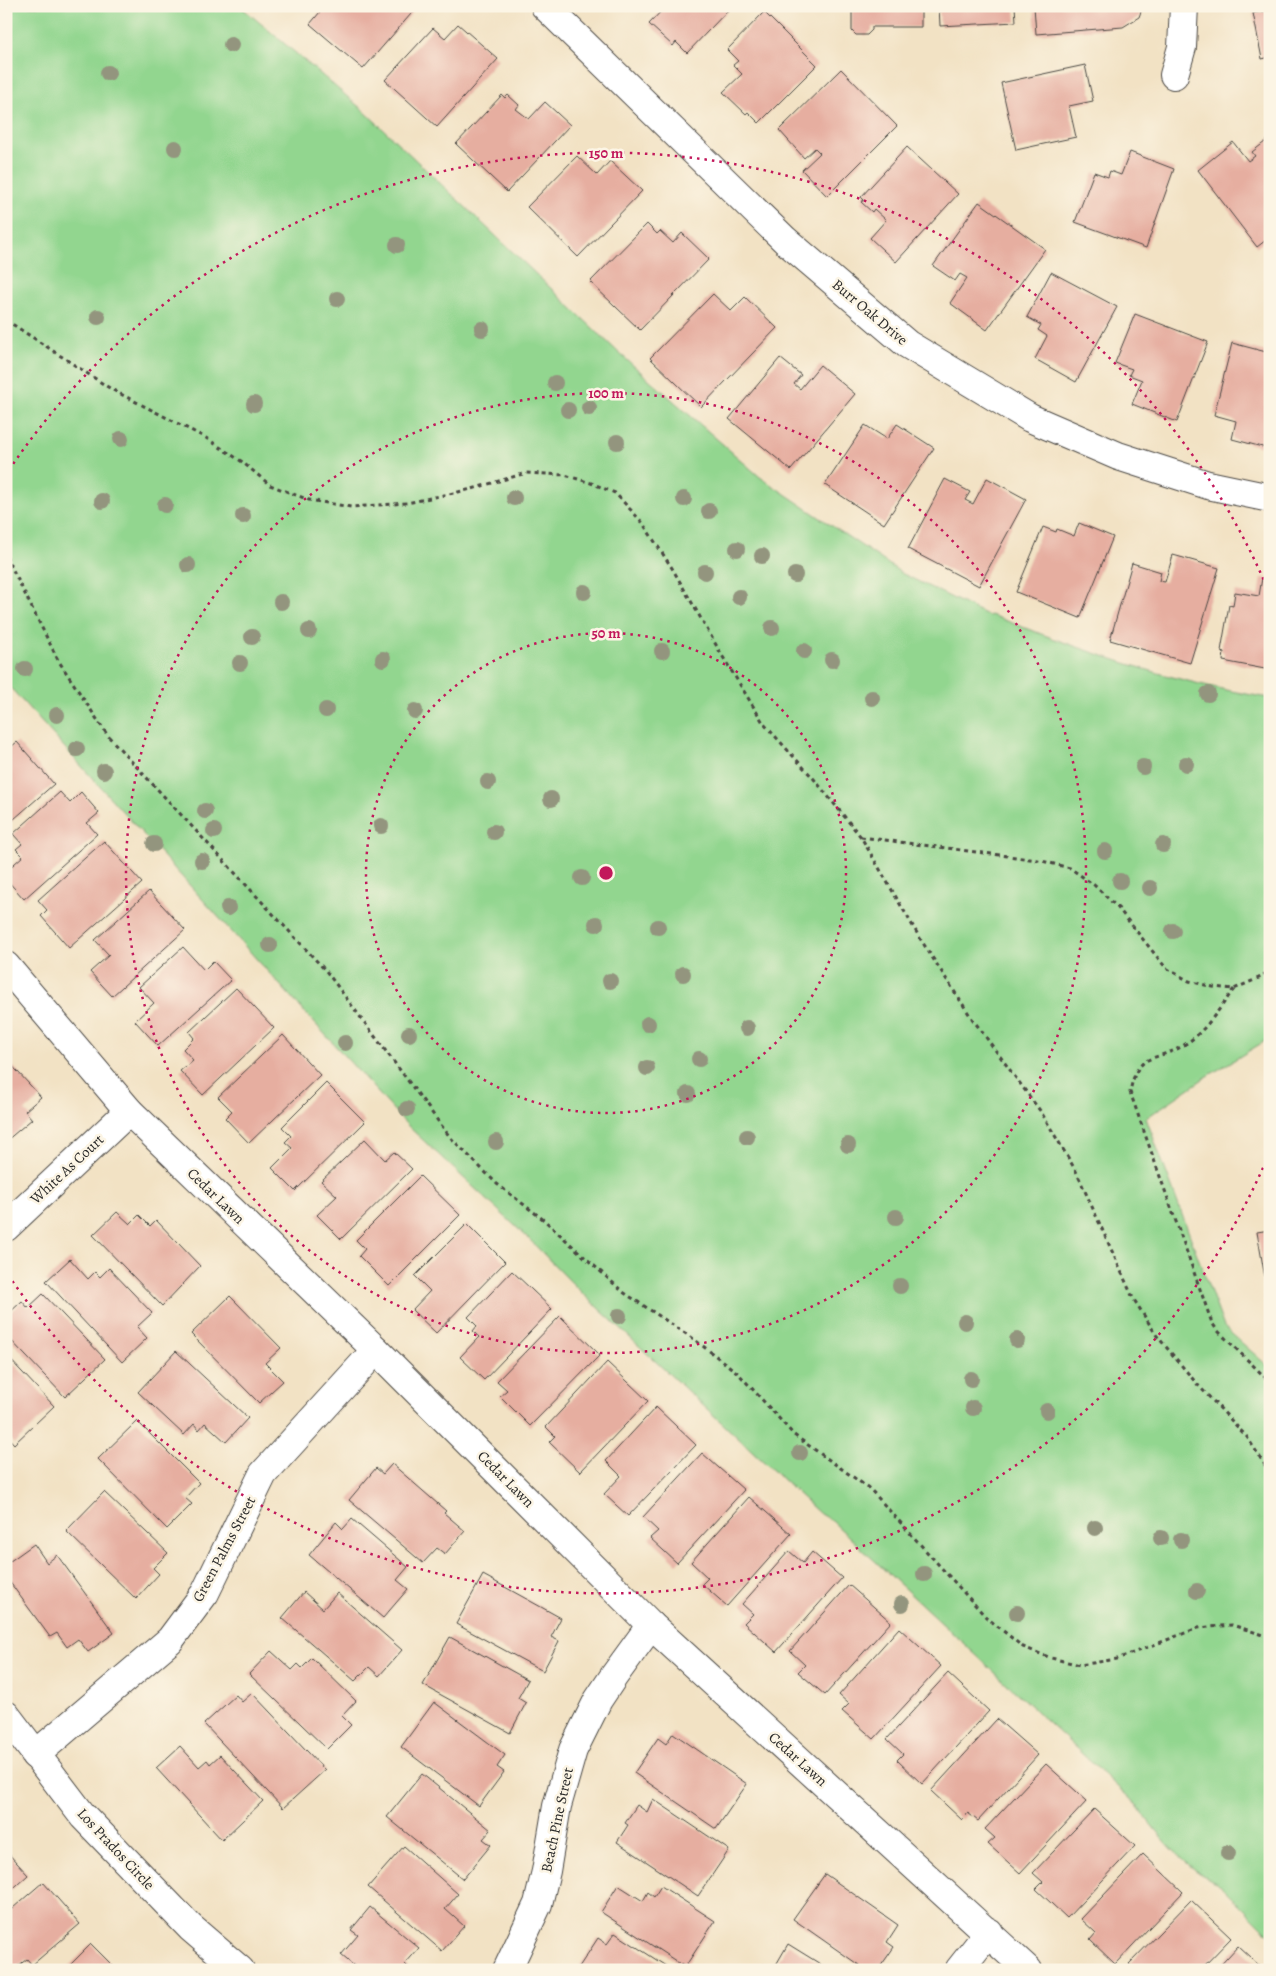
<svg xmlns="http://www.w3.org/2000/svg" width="1276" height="1976" font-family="Alegreya,serif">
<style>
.green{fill:#92d68f;stroke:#5e805d}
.building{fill:#e6aea0}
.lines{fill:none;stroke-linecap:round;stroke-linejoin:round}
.minor-casing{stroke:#494642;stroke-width:30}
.path{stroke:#494642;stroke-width:3;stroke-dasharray:4 4;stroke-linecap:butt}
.minor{stroke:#fff;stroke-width:28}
.tree{fill:#93957e}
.ring{fill:none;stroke:#c2185b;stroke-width:2.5;stroke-dasharray:2.5 5}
.labels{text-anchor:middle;stroke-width:5;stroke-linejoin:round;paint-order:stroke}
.street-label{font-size:15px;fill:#2b2b2b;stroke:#fcf5e5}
.centre{fill:#c2185b;stroke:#fcf5e5;stroke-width:2.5}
.ring-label{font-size:15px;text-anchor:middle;font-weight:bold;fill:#c2185b;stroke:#fcf5e5;stroke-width:5;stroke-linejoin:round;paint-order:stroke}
</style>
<rect width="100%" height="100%" fill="#fcf5e5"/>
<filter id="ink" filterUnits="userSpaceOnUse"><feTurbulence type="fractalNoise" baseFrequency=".02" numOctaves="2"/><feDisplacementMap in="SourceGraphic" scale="10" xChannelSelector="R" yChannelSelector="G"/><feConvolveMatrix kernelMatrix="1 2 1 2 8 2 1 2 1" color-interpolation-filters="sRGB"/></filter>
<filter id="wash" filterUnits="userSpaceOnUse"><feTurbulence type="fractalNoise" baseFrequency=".0096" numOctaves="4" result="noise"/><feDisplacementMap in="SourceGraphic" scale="20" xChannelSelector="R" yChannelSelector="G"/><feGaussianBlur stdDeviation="1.12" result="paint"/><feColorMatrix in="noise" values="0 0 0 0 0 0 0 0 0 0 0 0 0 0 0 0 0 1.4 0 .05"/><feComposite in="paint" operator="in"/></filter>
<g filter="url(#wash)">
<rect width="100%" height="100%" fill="#f2e2c4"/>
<path class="green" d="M6 6H240L363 110 618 352 760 477 903 574 989 616 991 615C1082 650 1173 683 1270 698V1038L1203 1079 1146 1118 1224 1327 1270 1368V1935L1217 1882C1190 1874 1152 1828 1136 1804L832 1521 820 1514 582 1293 527 1237 409 1127 6 683Z"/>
<g id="blocks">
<g class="building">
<path d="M325 6H418L363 69 310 24Z"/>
<path d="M666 6H732L687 53 676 42 673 46 649 24Z"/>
<path d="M852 6H921V27H872V30L867 35H856L852 31Z"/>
<path d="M939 6H1015L1016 22 940 26Z"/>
<path d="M1034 6H1143L1139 17 1123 27 1036 34Z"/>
<path d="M1270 10V57L1262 59 1253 13Z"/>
<path d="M764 12 817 65 759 123 748 112 746 114 723 92 742 74 733 65 738 61 727 50Z"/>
<path d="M458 24 498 59 437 127 385 80 433 28 445 38Z"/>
<path d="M1085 65 1093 101 1069 106 1076 137 1016 150 1001 83Z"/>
<path d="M841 69 897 126 827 196 802 170 820 153 815 148 804 158 779 130Z"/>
<path d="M502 95 505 98 508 95 519 105 516 109 529 119 545 102 570 125 507 192 456 144Z"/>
<path d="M1270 138V237L1257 247 1198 170 1233 142 1248 161 1255 156 1252 152Z"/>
<path d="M907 147 958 194 896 262 870 238 886 220 874 209 872 212 861 202 864 200 861 197Z"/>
<path d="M1130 152 1174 169 1146 248 1075 222 1094 172 1108 177 1110 171 1121 175Z"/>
<path d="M577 156 597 175 610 161 642 191 578 257 527 207Z"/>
<path d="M979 202 1045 249 987 330 950 303 967 278 960 274 955 281 933 266Z"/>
<path d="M647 224 657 234 660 231 673 243 682 233 709 259 640 330 590 282Z"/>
<path d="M1051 272 1117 307 1076 382 1035 359 1047 336 1038 330 1041 325 1027 317Z"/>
<path d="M713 294 731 311 745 297 777 328 701 407 650 358Z"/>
<path d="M1135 314 1208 342 1177 422 1132 404 1142 380 1129 375 1132 369 1115 363Z"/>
<path d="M1232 343 1270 353V449L1232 439 1236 421 1214 415Z"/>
<path d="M780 358 801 375 794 384 800 389 820 365 855 394 791 470 729 419Z"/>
<path d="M897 424 934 448 884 524 825 485 865 425 887 439Z"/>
<path d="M987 478 1026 499 979 586 908 549 945 479 970 492 965 500 973 504Z"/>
<path d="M1079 523 1113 537 1080 618 1016 592 1043 527 1056 532 1057 529 1074 536Z"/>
<path d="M1173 555 1219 568 1190 663 1110 640 1132 563 1161 572 1159 581 1165 582Z"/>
<path d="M1262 578 1270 579V670L1223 661 1224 652 1221 651 1229 605 1233 606 1235 592 1259 596Z"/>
<path d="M17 742 54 784 6 826V751Z"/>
<path d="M60 792 70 803 81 792 99 813 87 823 97 834 24 899 6 879V871L23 856 16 849 22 844 13 834Z"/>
<path d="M104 841 142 883 69 948 41 916 47 910 38 900Z"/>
<path d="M149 891 185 930 112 996 90 972 109 955 95 940Z"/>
<path d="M183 947 204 970 213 961 231 980 158 1046 135 1021 154 1003 139 987Z"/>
<path d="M236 988 274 1028 203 1095 180 1071 193 1060 183 1049 194 1038 189 1032Z"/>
<path d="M283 1035 320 1075 249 1143 225 1118 232 1111 218 1097Z"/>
<path d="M6 1059 41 1097 25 1111 32 1119 6 1141Z"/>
<path d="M326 1083 365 1122 295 1191 272 1168 292 1148 285 1142 291 1136 282 1127Z"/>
<path d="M365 1139 385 1160 394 1152 412 1169 341 1239 317 1215 337 1196 321 1181Z"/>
<path d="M420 1176 460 1215 389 1286 359 1256 365 1249 356 1240Z"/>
<path d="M117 1212 130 1224 139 1215 150 1226 156 1220 200 1266 162 1306 93 1235Z"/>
<path d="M467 1224 505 1262 436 1333 412 1310 430 1291 415 1276Z"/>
<path d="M1270 1230V1301H1269L1257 1232Z"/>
<path d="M70 1259 88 1279 95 1272 100 1277 109 1268 152 1313 137 1327 147 1338 122 1362 46 1281Z"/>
<path d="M512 1271 552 1309 484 1380 460 1357 479 1337 473 1331 477 1326 468 1317Z"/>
<path d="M43 1294 105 1359 65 1397 6 1335V1316L22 1301 28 1308Z"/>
<path d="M230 1296 281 1348 265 1363 283 1381 259 1403 191 1334Z"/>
<path d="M560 1316 600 1355 530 1426 500 1396 507 1390 497 1381Z"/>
<path d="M176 1351 248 1418 226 1442 205 1423 199 1430 194 1424 184 1435 138 1392Z"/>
<path d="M6 1355 54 1406 14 1444 6 1435Z"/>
<path d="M607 1362 648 1401 580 1472 549 1442 555 1436 546 1427Z"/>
<path d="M656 1407 696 1445 628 1516 604 1494 621 1476 606 1461Z"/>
<path d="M137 1421 199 1483 185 1498 192 1504 167 1529 98 1459Z"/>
<path d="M702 1453 744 1490 677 1563 650 1538 658 1531 643 1517Z"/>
<path d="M392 1464 446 1511 444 1513 465 1531 445 1554 437 1548 423 1563 349 1500 376 1468 383 1474Z"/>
<path d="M104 1492 168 1553 153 1568 159 1574 136 1599 66 1531Z"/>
<path d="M749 1497 791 1534 727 1606 702 1584 708 1578 691 1562Z"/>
<path d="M352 1519 408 1567 397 1580 408 1589 383 1618 309 1555 336 1522 343 1529Z"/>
<path d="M34 1544 47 1563 57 1555 114 1633 88 1652 78 1639 67 1647 57 1633 50 1637 6 1577V1564Z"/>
<path d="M789 1551 803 1563 812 1552 842 1578 776 1652 744 1623 753 1614 742 1604Z"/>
<path d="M483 1575 561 1618 551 1637 559 1641 543 1671 456 1624Z"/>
<path d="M849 1585 891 1622 825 1695 798 1672 805 1665 790 1651Z"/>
<path d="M304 1592 323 1609 337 1593 402 1650 379 1676 369 1667 355 1681 282 1618Z"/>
<path d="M899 1628 941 1666 874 1739 842 1711 849 1704 839 1695Z"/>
<path d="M450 1637 528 1680 518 1698 526 1703 510 1733 423 1685Z"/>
<path d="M271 1651 292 1670 298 1664 302 1668 312 1658 356 1701 342 1716 351 1725 327 1749 249 1674Z"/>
<path d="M948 1673 989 1711 922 1784 897 1760 903 1754 887 1739Z"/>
<path d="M252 1693 325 1770 283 1808 204 1724 236 1695 242 1702Z"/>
<path d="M434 1702 505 1755 497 1767 504 1772 479 1806 401 1747Z"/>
<path d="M997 1719 1038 1755 978 1821 968 1813 962 1820 931 1791Z"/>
<path d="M673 1733 747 1784 716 1829 634 1773 658 1738 666 1744Z"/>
<path d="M180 1746 199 1767 207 1760 210 1764 220 1755 263 1801 222 1840 156 1768Z"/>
<path d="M1046 1764 1087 1801 1020 1873 988 1844 995 1838 985 1829Z"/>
<path d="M422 1774 491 1830 483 1839 491 1845 463 1879 387 1817Z"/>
<path d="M653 1799 729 1850 698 1896 617 1842 628 1825 625 1823 637 1805 647 1812Z"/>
<path d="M1094 1809 1135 1846 1067 1918 1036 1889 1043 1882 1033 1873Z"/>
<path d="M404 1846 458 1894 445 1909 464 1926 442 1951 368 1887Z"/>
<path d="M6 1851 28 1875 6 1895Z"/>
<path d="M1143 1854 1183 1892 1115 1964 1090 1940 1096 1933 1081 1919Z"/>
<path d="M825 1874 898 1925 887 1942 894 1947 878 1970H866L793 1919Z"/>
<path d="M43 1882 80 1924 32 1965 27 1959 13 1970 6 1962V1914Z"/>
<path d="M618 1885 643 1901 648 1892 654 1897 661 1886 715 1921 685 1967 601 1912Z"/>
<path d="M1191 1900 1231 1938 1200 1970H1134L1129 1964Z"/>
<path d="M370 1907 419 1948 405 1964 411 1970H359L341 1955 358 1935 351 1930Z"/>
<path d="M615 1933 672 1970H577L598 1938 607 1944Z"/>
<path d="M91 1944 117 1970H65Z"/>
<path d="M788 1944 830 1970H760L763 1964 773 1970Z"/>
<path d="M1238 1946 1264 1970H1216Z"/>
</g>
</g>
</g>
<g filter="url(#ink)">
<use href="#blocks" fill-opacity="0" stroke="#494642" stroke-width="1"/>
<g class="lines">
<defs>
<g id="minor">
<path d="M545 6 785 240 907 344 1030 418 1118 456 1208 485 1270 498"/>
<path d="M1174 75 1182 47 1184 6"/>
<path d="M6 966 129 1111 376 1350 651 1625 1028 1970"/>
<path d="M6 1227 129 1111"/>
<path d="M6 1715 83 1816 191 1928 240 1970"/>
<path d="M35 1755 170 1640 205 1593 263 1474 376 1350"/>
<path d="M507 1970 538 1904 546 1871 557 1806 573 1750 598 1700 614 1676 651 1625"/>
<path d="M959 1970 989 1932"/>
</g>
</defs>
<use href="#minor" class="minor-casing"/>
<g class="path">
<path d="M6 320 111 389 206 438 241 461 270 485 309 500 351 507 407 503 472 489 526 473 565 475 591 483 615 493 642 522 672 568 723 657 764 724 814 779 861 837 921 940 971 1017 1041 1112 1076 1171 1133 1298 1157 1336 1197 1384 1247 1437 1270 1473"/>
<path d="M6 556 58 660 108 736 326 971 450 1137 497 1184 544 1220 623 1292 691 1337 738 1373 794 1435 870 1489 986 1617 1023 1647 1051 1658 1080 1665 1117 1659 1198 1628 1232 1625 1270 1637"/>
<path d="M861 837 1038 860 1070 868 1094 885 1118 908 1166 968 1189 981 1213 987 1234 989 1261 977 1270 970"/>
<path d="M1234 989C1219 1009 1205 1032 1184 1045 1156 1063 1138 1049 1130 1092L1212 1323 1217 1330 1270 1382"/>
</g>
<use href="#minor" class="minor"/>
</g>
<g class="tree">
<circle cx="231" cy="45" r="8"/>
<circle cx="108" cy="73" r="8"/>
<circle cx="175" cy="148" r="8"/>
<circle cx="397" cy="245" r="8"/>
<circle cx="337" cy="299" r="8"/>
<circle cx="98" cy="317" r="8"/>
<circle cx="482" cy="329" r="8"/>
<circle cx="555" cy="383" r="8"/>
<circle cx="254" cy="404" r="8"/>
<circle cx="589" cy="408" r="8"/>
<circle cx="568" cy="410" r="8"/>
<circle cx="121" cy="439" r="8"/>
<circle cx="617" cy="442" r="8"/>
<circle cx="514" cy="498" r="8"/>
<circle cx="684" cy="499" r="8"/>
<circle cx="102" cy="501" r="8"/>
<circle cx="165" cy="505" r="8"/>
<circle cx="709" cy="511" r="8"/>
<circle cx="243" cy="516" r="8"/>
<circle cx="737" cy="549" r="8"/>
<circle cx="762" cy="556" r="8"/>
<circle cx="188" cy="565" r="8"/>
<circle cx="705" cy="572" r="8"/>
<circle cx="795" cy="575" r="8"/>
<circle cx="584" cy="592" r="8"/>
<circle cx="739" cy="597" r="8"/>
<circle cx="281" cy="602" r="8"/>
<circle cx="772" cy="628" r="8"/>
<circle cx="309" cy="631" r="8"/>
<circle cx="252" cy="637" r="8"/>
<circle cx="662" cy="651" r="8"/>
<circle cx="804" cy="651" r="8"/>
<circle cx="383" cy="659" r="8"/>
<circle cx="832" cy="660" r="8"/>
<circle cx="240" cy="663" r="8"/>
<circle cx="25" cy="669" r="8"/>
<circle cx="1208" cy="694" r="8"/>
<circle cx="872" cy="698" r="8"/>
<circle cx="326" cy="710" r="8"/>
<circle cx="415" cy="711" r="8"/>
<circle cx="57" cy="715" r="8"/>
<circle cx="77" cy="749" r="8"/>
<circle cx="1186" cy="764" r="8"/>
<circle cx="1143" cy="767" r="8"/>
<circle cx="104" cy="771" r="8"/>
<circle cx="488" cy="782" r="8"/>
<circle cx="551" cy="799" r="8"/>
<circle cx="205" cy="811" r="8"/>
<circle cx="381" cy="826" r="8"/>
<circle cx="214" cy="831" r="8"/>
<circle cx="494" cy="832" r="8"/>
<circle cx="154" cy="844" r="8"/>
<circle cx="1163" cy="845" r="8"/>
<circle cx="1105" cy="851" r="8"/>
<circle cx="202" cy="861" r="8"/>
<circle cx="582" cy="878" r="8"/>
<circle cx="1120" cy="881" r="8"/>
<circle cx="1150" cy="888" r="8"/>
<circle cx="228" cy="908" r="8"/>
<circle cx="596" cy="924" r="8"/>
<circle cx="658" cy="927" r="8"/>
<circle cx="1173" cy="931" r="8"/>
<circle cx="270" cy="945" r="8"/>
<circle cx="683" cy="974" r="8"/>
<circle cx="610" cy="981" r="8"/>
<circle cx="648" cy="1024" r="8"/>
<circle cx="747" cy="1028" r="8"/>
<circle cx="409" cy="1034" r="8"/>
<circle cx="345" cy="1043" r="8"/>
<circle cx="699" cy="1059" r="8"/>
<circle cx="647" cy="1068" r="8"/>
<circle cx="688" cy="1094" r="8"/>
<circle cx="407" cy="1109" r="8"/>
<circle cx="747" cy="1137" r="8"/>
<circle cx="496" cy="1142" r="8"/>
<circle cx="848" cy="1145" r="8"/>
<circle cx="896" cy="1217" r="8"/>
<circle cx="900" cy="1286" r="8"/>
<circle cx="619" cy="1316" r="8"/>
<circle cx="965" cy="1322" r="8"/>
<circle cx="1017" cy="1340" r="8"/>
<circle cx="971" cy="1379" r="8"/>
<circle cx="973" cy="1408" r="8"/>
<circle cx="1047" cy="1411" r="8"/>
<circle cx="800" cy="1453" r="8"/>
<circle cx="1095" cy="1528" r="8"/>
<circle cx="1161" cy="1538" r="8"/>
<circle cx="1181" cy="1540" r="8"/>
<circle cx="924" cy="1574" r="8"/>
<circle cx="1197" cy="1591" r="8"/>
<circle cx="902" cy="1604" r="8"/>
<circle cx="1017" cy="1613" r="8"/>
<circle cx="1228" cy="1853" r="8"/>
</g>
</g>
<g class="ring">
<circle cx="606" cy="873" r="240"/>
<circle cx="606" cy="873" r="480"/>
<path d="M1269 1154A720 720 0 0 1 9 1276M9 470A720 720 0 0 1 1269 592"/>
</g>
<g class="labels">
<g class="street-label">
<text transform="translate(870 312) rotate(40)" y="5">Burr Oak Drive</text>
<text transform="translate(67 1169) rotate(-43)" y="5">White As Court</text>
<text transform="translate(216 1196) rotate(44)" y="5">Cedar Lawn</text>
<text transform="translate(506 1479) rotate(45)" y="5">Cedar Lawn</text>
<text transform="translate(224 1549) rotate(-62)" y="5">Green Palms Street</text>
<text transform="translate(798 1759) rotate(42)" y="5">Cedar Lawn</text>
<text transform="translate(557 1820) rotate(-78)" y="5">Beach Pine Street</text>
<text transform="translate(116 1849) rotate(47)" y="5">Los Prados Circle</text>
</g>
</g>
<circle cx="606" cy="873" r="8" class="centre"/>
<g class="ring-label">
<text x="606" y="158">150 m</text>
<text x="606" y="398">100 m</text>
<text x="606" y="638">50 m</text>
</g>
<rect width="1276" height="1976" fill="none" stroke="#fcf5e5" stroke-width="25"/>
</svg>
